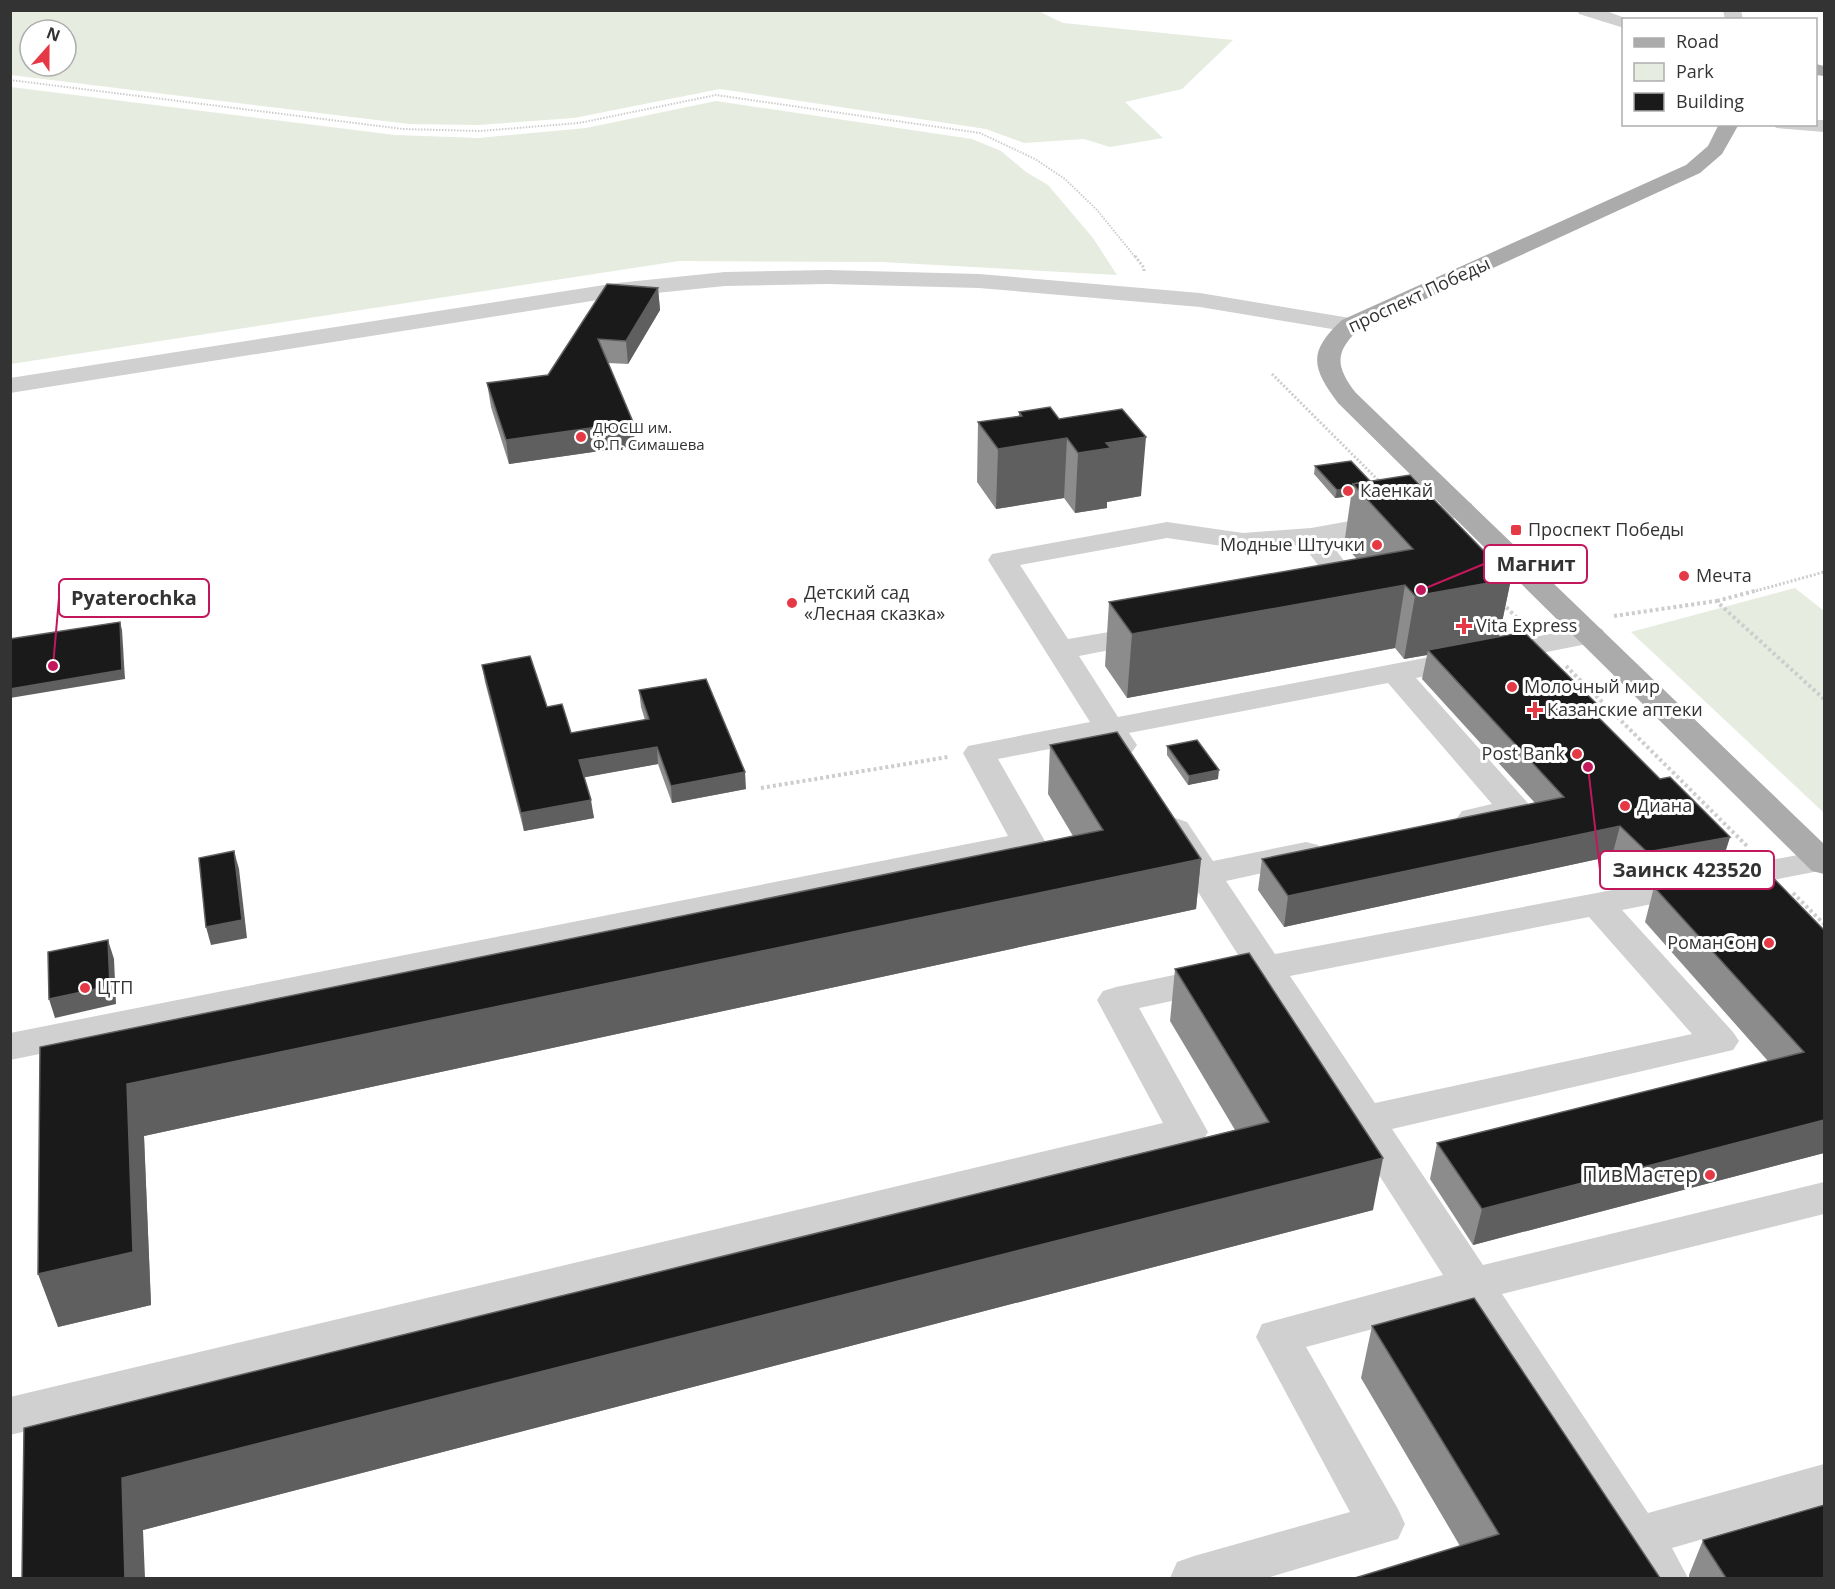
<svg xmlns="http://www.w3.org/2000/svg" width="1835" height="1589" font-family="'Open Sans',sans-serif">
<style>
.green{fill:#e6ecdf;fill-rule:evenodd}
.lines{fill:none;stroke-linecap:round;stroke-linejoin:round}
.path-far2{stroke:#cdcdcd;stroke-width:2;stroke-dasharray:1.5 1.5;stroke-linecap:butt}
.path-far1{stroke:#cdcdcd;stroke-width:3;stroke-dasharray:2 2;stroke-linecap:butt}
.path{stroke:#cdcdcd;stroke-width:4;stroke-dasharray:3 3;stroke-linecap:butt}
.minor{fill:#d0d0d0;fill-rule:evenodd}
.major{fill:#ababab;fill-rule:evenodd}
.wall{fill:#8c8c8c}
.shaded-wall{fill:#5f5f5f}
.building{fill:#1a1a1a;stroke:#5f5f5f;stroke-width:1.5}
.poi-dot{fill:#e63946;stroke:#fff;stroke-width:2}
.labels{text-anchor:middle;stroke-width:6;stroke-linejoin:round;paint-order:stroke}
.far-poi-label{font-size:15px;fill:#333;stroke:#fff;text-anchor:start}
.street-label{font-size:18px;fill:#333;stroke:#fff}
.poi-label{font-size:18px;fill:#333;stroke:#fff;text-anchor:start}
.near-poi-label{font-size:21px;fill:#333;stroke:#fff;text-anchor:end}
.leader{fill:none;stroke:#c2185b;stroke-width:2}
.callout-dot{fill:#c2185b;stroke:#fff;stroke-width:2}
.callout{fill:#fff;stroke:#c2185b;stroke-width:2}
.callout-label{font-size:20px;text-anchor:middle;font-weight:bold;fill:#333}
</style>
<rect width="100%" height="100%" fill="#fff"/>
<g class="green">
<path d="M11 10H1036L1063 23 1233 40 1182 89 1125 102 1163 138 1110 147 1084 139 1024 143 986 129 720 89 574 118 479 125 409 124 11 75ZM30 30H66V66H30Z"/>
<path d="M11 87 395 135 479 138 586 128 716 101 972 139 1001 151 1026 172 1048 185 1093 238 1117 275 882 262 679 261 11 364Z"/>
<path d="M1795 588 1824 611V813L1631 632Z"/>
</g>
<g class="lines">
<path class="path-far2" d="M10 80 403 129 480 131 579 123 716 95 980 133 1035 159 1065 179 1097 210 1136 258"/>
<g class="path-far1">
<path d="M1135 256 1144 268V273"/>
<path d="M1272 374 1382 484"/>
<path d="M1752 592 1824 572"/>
</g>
<g class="path">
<path d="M1717 601 1758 590"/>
<path d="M1502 603 1522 623"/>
<path d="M1614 616 1716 601 1824 699"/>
<path d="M1566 666 1748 847"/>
<path d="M761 788 948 757"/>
<path d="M1793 893 1824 924"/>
</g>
<g class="minor">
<path d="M1577 10H1604L1630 20H1624V28L1579 14Z"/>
<path d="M1723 10H1741L1743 20H1725Z"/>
<path d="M1816 120H1824V132L1776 128 1774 124H1816Z"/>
<path d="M827 270 979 274 1200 293 1350 318 1358 320 1362 325 1358 330 1350 332 1200 307 979 288 827 284 725 286 617 297 10 393V378L617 283 725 272Z"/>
<path d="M1461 501 1471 503 1475 509 1471 515 1329 541 1371 596 1366 602 1351 606 1341 603 1336 597 1339 593 1303 545 1243 549 1167 538 1020 565 1068 639 1150 625 1161 628 1165 634 1161 640 1079 656 1118 717 1591 626 1602 629 1606 635 1602 641 1416 678 1527 802 1532 809 1527 816 1474 828 1462 825 1457 818 1462 811 1492 804 1388 683 1129 733 1137 745 1132 752 1121 755 1110 752 1101 739 998 759 1046 843 1041 851 10 1060V1033L1008 836 963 753 968 746 1090 722 988 560 992 554 1167 522 1243 533 1311 528Z"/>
<path d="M1175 818 1187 822 1213 861 1306 842 1318 845 1323 853 1318 861 1226 881 1275 954 1824 850V870L1622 910 1733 1032 1739 1041 1733 1050 1392 1129 1483 1265 1824 1182V1214L1502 1294 1648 1513 1824 1464V1504L1672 1548 1688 1578H1637L1462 1305 1306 1347 1398 1509 1405 1524 1398 1539 1267 1578H1170L1177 1562 1194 1556 1350 1512 1256 1337 1262 1324 1443 1275 1256 983 1139 1008 1208 1132 1202 1142 10 1435V1397L1163 1123 1097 1000 1103 991 1116 987 1242 961 1158 829 1163 822ZM1589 917 1692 1034 1375 1103 1290 976Z"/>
</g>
<g class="major">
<path d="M1816 64 1824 66V76L1816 75Z"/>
<path d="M1719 124H1739L1722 154 1700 173 1358 330C1334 353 1336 367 1356 393L1824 844V874L1812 871 1338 403C1312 368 1307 352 1342 320L1686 165 1708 146Z"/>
</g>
</g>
<g class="wall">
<path d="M658 288 660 310 628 364 608 363 633 422 635 446 509 464 491 407 487 383 548 375Z"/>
<path d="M1019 412 1059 419 1141 496 1107 502V508L1075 513 1064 498 996 509 977 482 978 422 1019 416Z"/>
<path d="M1315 466 1370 481 1511 579 1499 636 1601 708 1599 718 1660 779 1730 837 1723 860 1824 930V1153L1473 1245 1430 1179 1437 1143 1768 1061 1645 922 1654 887 1666 884 1668 877 1639 883 1612 856 1284 927 1258 890 1262 859 1535 803 1422 679 1427 655 1404 659 1395 648 1127 698 1105 666 1109 602 1357 559 1344 545 1351 496 1335 498 1314 474Z"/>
<path d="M482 665 547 707 571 733 645 720 641 707 639 690 746 789 672 803 658 764 584 777 594 818 524 831 485 682Z"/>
<path d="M1050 745 1201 859 1196 909 144 1136 151 1305 58 1327 40 1047 1073 836 1048 794Z"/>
<path d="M1167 746 1218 779 1188 785 1167 755Z"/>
<path d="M1175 969 1373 1210 143 1530 24 1428 1235 1130 1170 1021Z"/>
<path d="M1372 1326 1660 1578 1460 1546 1361 1378Z"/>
<path d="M1703 1540 1824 1578H1689V1575Z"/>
</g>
<g class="shaded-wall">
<path d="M658 288 660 310 628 364 626 341Z"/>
<path d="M633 422 635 446 509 464 506 440Z"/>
<path d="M1146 437 1141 496 1107 502V508L1075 513 1078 453 1106 443Z"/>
<path d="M1067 438 1064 498 996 509 998 449Z"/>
<path d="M1353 488 1351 496 1335 498 1337 490Z"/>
<path d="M1511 579 1498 642 1428 650 1427 655 1404 659 1415 596Z"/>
<path d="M1405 585 1395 648 1127 698 1132 634Z"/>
<path d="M120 622 122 630 125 679 10 698V689Z"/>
<path d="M1601 708 1594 738 1591 710Z"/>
<path d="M657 747 658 764 581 778 579 760Z"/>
<path d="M1219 770 1218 779 1188 785 1189 776Z"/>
<path d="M745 772 746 789 672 803 671 786Z"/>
<path d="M591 800 594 818 524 831 521 813Z"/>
<path d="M1620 826 1612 856 1284 927 1288 896Z"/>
<path d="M1730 837 1720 867 1670 870 1668 877 1639 883 1647 852Z"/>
<path d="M234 851 239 869 247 938 211 945 206 927Z"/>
<path d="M1201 859 1196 909 144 1136 151 1305 58 1327 38 1274 127 1084Z"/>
<path d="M108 940 114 959 116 1004 55 1018 49 999Z"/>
<path d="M1824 1120V1153L1473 1245 1482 1209Z"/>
<path d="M1383 1158 1373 1210 143 1530 145 1578H125L122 1478Z"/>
</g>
<g class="building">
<path d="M607 284 658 288 626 341 598 339 633 422 506 440 487 383 548 375Z"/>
<path d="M1050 407 1059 419 1122 409 1146 437 1106 443 1111 448 1078 453 1067 438 998 449 978 422 1022 416 1019 412Z"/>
<path d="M1351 461 1370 481 1353 484V488L1337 490 1315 466Z"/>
<path d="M1410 475 1511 579 1415 596 1405 585 1132 634 1109 602 1413 549 1353 484Z"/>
<path d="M120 622 122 670 10 689V639Z"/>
<path d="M1524 632 1601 708 1591 710 1660 779 1670 777 1730 837 1647 852 1620 826 1288 896 1262 859 1564 797 1428 650Z"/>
<path d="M530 656 547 707 562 704 571 733 649 719 639 690 706 679 745 772 671 786 657 747 579 760 591 800 521 813 482 665Z"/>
<path d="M1117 732 1201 859 127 1084 133 1252 38 1274 40 1047 1103 830 1050 745Z"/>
<path d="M1197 740 1219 770 1189 776 1167 746Z"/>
<path d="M234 851 242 920 206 927 199 858Z"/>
<path d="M1750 854 1824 930V1120L1482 1209 1437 1143 1804 1052 1654 887 1682 881 1670 870Z"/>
<path d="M108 940 110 986 49 999 48 952Z"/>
<path d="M1249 953 1383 1158 122 1478 125 1578H22L24 1428 1269 1122 1175 969Z"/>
<path d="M1474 1298 1660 1578H1355L1499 1534 1372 1326Z"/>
<path d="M1824 1505V1578H1726L1704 1544 1703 1540Z"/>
</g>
<g class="poi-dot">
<circle cx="581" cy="437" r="6"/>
<circle cx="1348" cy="491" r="6"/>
<rect x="1510" y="524" width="12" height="12" rx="3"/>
<circle cx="1377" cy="545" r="6"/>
<circle cx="1684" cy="576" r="6"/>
<circle cx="792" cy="603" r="6"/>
<path d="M1461 617h6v6h6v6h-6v6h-6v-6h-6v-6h6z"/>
<circle cx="1512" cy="687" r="6"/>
<path d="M1532 701h6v6h6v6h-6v6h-6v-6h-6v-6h6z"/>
<circle cx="1577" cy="754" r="6"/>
<circle cx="1625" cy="806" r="6"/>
<circle cx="1769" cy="943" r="6"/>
<circle cx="85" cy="988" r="6"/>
<circle cx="1710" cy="1175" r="6"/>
</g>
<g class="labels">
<g class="far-poi-label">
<text x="593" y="433">ДЮСШ им.<tspan x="593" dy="17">Ф.П. Симашева</tspan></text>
</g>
<g class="street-label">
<text transform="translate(1419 295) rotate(-25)" y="6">проспект Победы</text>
</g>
<g class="poi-label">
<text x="1360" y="497">Каенкай</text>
<text x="1528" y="536">Проспект Победы</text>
<text x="1365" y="551" text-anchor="end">Модные Штучки</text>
<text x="1696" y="582">Мечта</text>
<text x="804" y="599">Детский сад<tspan x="804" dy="21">«Лесная сказка»</tspan></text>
<text x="1476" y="632">Vita Express</text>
<text x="1524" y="693">Молочный мир</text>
<text x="1547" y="716">Казанские аптеки</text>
<text x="1565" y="760" text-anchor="end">Post Bank</text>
<text x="1637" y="812">Диана</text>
<text x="1757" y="949" text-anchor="end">РоманСон</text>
<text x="97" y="994">ЦТП</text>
</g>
<g class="near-poi-label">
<text x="1698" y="1182">ПивМастер</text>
</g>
</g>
<path class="leader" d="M1421 590L1484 564M53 666L59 598M1588 767L1600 870"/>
<g class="callout-dot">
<circle cx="1421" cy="590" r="6"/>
<circle cx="53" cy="666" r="6"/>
<circle cx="1588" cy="767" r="6"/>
</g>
<g class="callout">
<rect x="1484" y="545" width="103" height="38" rx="6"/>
<rect x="59" y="579" width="150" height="38" rx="6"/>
<rect x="1600" y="851" width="174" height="38" rx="6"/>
</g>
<g class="callout-label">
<text x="1536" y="571">Магнит</text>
<text x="134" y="605">Pyaterochka</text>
<text x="1687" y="877">Заинск 423520</text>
</g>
<rect width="1835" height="1589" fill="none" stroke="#333333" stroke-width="24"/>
<rect x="1622" y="18" width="195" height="108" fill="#ffffff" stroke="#adadad" stroke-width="1.5"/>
<rect x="1634" y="38" width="30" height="9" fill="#ababab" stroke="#adadad" stroke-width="1.5"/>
<text x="1676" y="48" font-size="18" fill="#333333">Road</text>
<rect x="1634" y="63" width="30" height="18" fill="#e6ecdf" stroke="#adadad" stroke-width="1.5"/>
<text x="1676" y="78" font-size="18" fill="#333333">Park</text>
<rect x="1634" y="93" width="30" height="18" fill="#1a1a1a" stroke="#adadad" stroke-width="1.5"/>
<text x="1676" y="108" font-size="18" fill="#333333">Building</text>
<g transform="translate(48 48) rotate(21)"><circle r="28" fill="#ffffff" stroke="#adadad" stroke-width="1.5"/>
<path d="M0-4.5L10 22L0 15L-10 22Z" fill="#e63946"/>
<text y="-9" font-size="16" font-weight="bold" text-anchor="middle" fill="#333333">N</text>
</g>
</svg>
